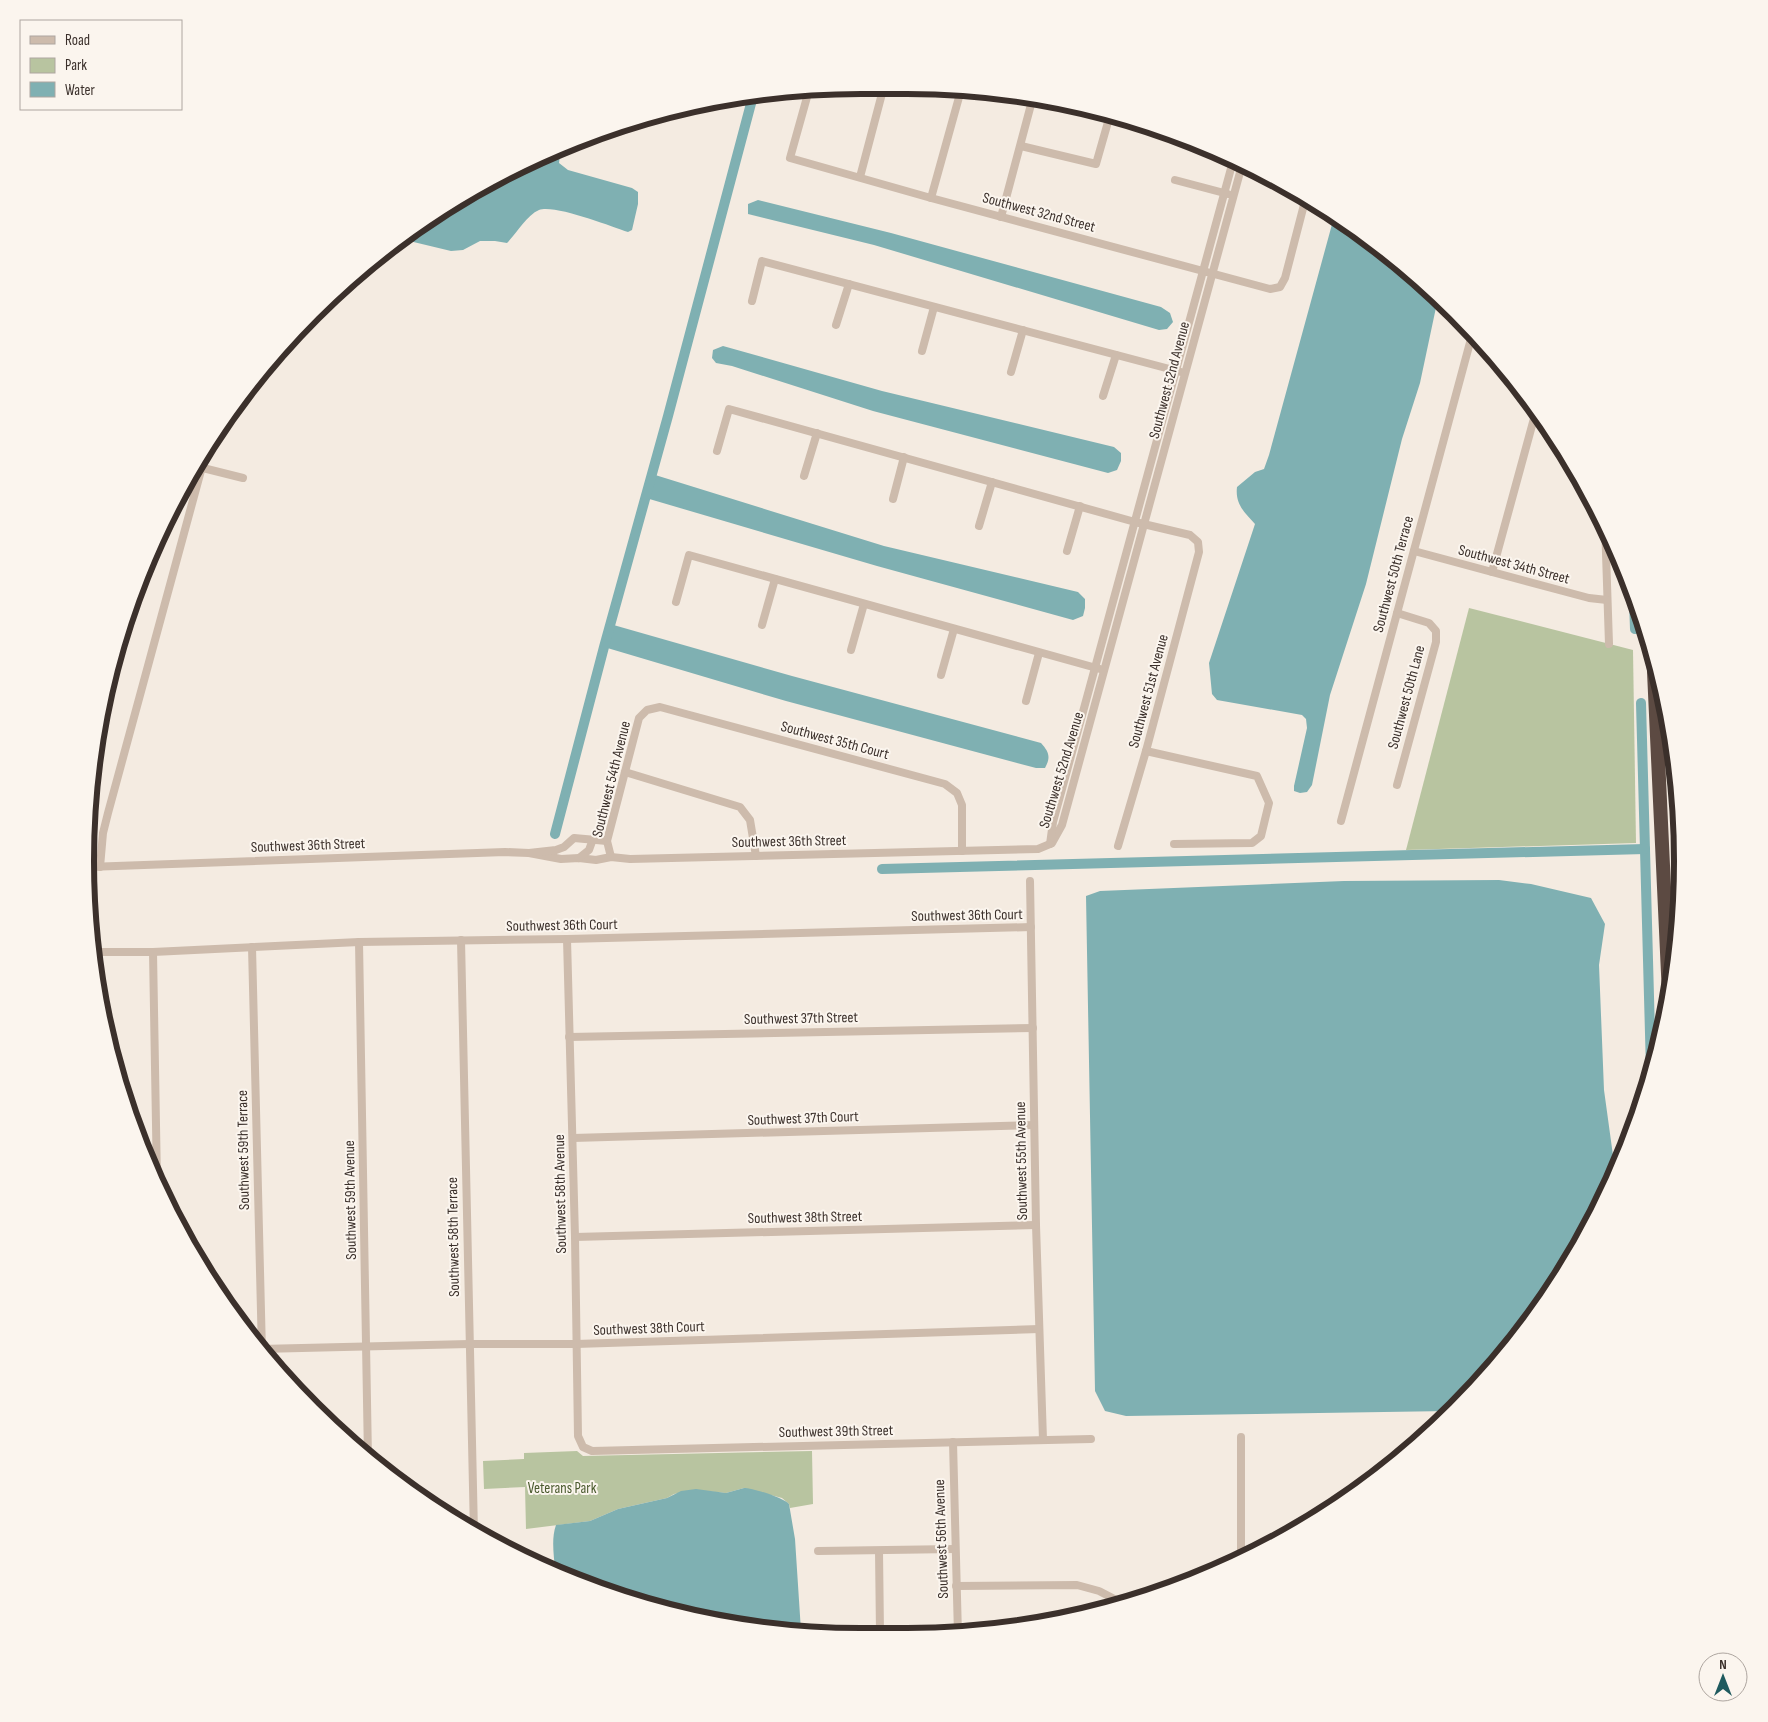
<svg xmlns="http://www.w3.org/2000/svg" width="1768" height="1722" font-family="'Sofia Sans Condensed',sans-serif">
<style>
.green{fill:#b8c4a0}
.water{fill:#7fb0b2}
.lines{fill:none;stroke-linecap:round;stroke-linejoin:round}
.canal{stroke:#7fb0b2;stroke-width:10}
.street{stroke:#cdbbac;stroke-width:8}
.highway{stroke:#5c4a42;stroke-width:14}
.labels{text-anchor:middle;stroke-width:4;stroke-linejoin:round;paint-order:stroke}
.street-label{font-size:15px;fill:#3b302b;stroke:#fbf5ee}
.park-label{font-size:15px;fill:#4a5a2e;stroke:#fbf5ee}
.rim{fill:none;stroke:#3b302b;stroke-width:6}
</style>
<rect width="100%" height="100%" fill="#f4ebe1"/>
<g class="green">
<path d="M1469 608 1633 650 1636 843 1406 850Z"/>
<path d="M577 1451 583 1456 812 1451 813 1504 790 1508 789 1504 782 1498 744 1488 726 1493 693 1490 674 1494 667 1498 618 1509 590 1521 526 1529 525 1487 484 1489 483 1461 524 1459V1453Z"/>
</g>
<g class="water">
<path d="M561 146 559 163 568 170 632 188 638 192V204L632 230 628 232C610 226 554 204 539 210 527 215 516 234 507 243L495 241H480L463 250 451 251 401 239 430 216Z"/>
<path d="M758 200 891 233 1161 307 1170 313 1173 322 1167 329 1159 330 874 245 748 214V204Z"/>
<path d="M1334 217 1419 278 1438 298 1420 383 1402 439 1366 584 1330 695 1312 785 1307 792 1300 793 1294 791V786L1307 728 1306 719 1302 715 1217 700 1212 694 1209 663 1255 524C1244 512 1235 504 1237 487L1255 472 1264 469 1269 455Z"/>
<path d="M723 346 882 391 1114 447 1121 453V461L1117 470 1108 473 873 411 732 366 716 363 712 358 713 350Z"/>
<path d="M652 474 884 546 1078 592 1085 599V608L1083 616 1073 620 877 566 646 498Z"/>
<path d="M610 624 792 676 1041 743C1049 752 1051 757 1045 768H1036L786 701 604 647Z"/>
<path d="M1499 880 1531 884 1591 898 1605 924 1599 965 1604 1090 1615 1170 1579 1249 1490 1373 1449 1411 1126 1416 1105 1411 1095 1391 1086 896 1100 891 1344 881Z"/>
<path d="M744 1488C753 1488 784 1498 789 1504L795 1539 801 1631 760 1630 612 1596 555 1570C554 1555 551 1539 556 1525L590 1521 618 1509 667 1498 681 1491 696 1489 726 1493Z"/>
</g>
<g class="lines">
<g class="canal">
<path d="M1634 601 1635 629"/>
<path d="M1641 703 1651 1070"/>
<path d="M555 834 604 647 668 416 753 96"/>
<path d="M882 869 1645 849"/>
</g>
<g class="street">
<path d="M809 90 790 158 931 198 1270 289 1280 287 1285 278 1306 197"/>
<path d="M1021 146 1096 164 1110 115"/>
<path d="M860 177 884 86"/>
<path d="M1175 180 1228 194"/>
<path d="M931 198 961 90"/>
<path d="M1001 217 1033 97"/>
<path d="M752 301 762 261 1181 372"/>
<path d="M836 325 849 284"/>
<path d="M922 351 934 307"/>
<path d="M1011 372 1023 330"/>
<path d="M1103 396 1116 355"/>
<path d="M717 451 729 409 1135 522 1190 535 1198 542 1199 552 1146 751 1118 846"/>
<path d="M195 466 243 478"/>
<path d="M804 476 817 433"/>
<path d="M893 499 904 457"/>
<path d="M1605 523 1609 644"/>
<path d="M979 526 992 482"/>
<path d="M1067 551 1080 506"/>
<path d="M1414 551 1589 598 1607 600"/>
<path d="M1492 572 1536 411"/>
<path d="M676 602 689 555 1100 669"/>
<path d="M1397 613 1429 623 1436 631V642L1397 785"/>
<path d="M762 625 775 579"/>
<path d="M851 650 864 604"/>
<path d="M941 675 954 629"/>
<path d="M1026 701 1039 653"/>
<path d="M1146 751 1257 776 1269 803 1261 836 1252 843 1174 844"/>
<path d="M625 772 740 807 750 820 756 856"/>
<path d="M1341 821 1472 335"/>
<path d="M1052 843 1062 825 1242 165"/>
<path d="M1050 844 1053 822 1233 161"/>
<path d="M529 853 561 859 579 858 596 860 611 857 630 859 1038 849 1050 844"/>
<path d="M611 857 607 841 639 718 647 710 660 707 945 784 957 793 962 805V851"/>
<path d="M579 858 589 850 593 839"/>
<path d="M88 867 505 852 529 853 556 850 564 847 574 838 607 841"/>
<path d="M100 867 103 833 108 813 202 467"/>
<path d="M1030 881 1036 1225 1043 1440"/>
<path d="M567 939 575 1237 578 1436 583 1447 592 1451 1091 1439"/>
<path d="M461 940 474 1533"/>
<path d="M359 942 368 1458"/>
<path d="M252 947 262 1352"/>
<path d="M93 952H153L359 942 567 939 1031 927"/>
<path d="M153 952 157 1182"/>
<path d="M569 1037 1033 1028"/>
<path d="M573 1138 1034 1125"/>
<path d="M575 1237 1036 1225"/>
<path d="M260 1349 469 1344H576L1039 1329"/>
<path d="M1241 1437V1560"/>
<path d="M953 1442 958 1635"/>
<path d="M818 1551 955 1549"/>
<path d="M879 1551 880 1633"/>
<path d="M956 1586 1077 1585 1099 1591 1124 1604"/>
</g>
<path class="highway" d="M1653 650 1669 995"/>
</g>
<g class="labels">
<g class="street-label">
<text transform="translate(1039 212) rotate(15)" y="5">Southwest 32nd Street</text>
<text transform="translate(1169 380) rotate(-75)" y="5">Southwest 52nd Avenue</text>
<text transform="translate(1514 564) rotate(15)" y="5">Southwest 34th Street</text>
<text transform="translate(1393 574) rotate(-75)" y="5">Southwest 50th Terrace</text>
<text transform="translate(1148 691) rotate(-75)" y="5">Southwest 51st Avenue</text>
<text transform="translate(1406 697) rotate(-75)" y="5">Southwest 50th Lane</text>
<text transform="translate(835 740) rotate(15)" y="5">Southwest 35th Court</text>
<text transform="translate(1061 770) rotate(-73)" y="5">Southwest 52nd Avenue</text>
<text transform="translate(611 779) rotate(-76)" y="5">Southwest 54th Avenue</text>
<text transform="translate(789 841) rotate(-1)" y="5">Southwest 36th Street</text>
<text transform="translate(308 845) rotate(-2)" y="5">Southwest 36th Street</text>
<text transform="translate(967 915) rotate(-1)" y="5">Southwest 36th Court</text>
<text transform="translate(562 925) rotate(-1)" y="5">Southwest 36th Court</text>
<text transform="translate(801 1018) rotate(-1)" y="5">Southwest 37th Street</text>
<text transform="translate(803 1118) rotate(-2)" y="5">Southwest 37th Court</text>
<text transform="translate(243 1150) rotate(-91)" y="5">Southwest 59th Terrace</text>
<text transform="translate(1021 1161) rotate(-91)" y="5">Southwest 55th Avenue</text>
<text transform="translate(560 1194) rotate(-91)" y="5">Southwest 58th Avenue</text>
<text transform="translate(350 1200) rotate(-91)" y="5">Southwest 59th Avenue</text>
<text transform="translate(805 1217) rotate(-1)" y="5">Southwest 38th Street</text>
<text transform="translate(453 1237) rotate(-91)" y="5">Southwest 58th Terrace</text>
<text transform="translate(649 1328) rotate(-2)" y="5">Southwest 38th Court</text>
<text transform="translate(836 1431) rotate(-1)" y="5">Southwest 39th Street</text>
<text transform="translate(941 1539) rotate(-92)" y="5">Southwest 56th Avenue</text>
</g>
<g class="park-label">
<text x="562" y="1493">Veterans Park</text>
</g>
</g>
<path d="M0 0H1768V1722H0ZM861 94H907A767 767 0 0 1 1674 861V861A767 767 0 0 1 907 1628H861A767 767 0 0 1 94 861V861A767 767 0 0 1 861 94Z" fill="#fbf5ee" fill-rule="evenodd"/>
<path class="rim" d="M861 94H907A767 767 0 0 1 1674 861V861A767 767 0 0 1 907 1628H861A767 767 0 0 1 94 861V861A767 767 0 0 1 861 94Z"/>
<rect x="20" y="20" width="162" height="90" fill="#fbf5ee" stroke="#aea6a0"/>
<rect x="30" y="36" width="25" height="8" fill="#cdbbac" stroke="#aea6a0"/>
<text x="65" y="45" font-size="15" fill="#3b302b">Road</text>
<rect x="30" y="58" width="25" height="15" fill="#b8c4a0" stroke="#aea6a0"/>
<text x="65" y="70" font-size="15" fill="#3b302b">Park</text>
<rect x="30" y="82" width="25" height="15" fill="#7fb0b2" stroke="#aea6a0"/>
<text x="65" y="95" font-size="15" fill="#3b302b">Water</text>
<g transform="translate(1723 1677)"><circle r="24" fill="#fbf5ee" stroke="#aea6a0"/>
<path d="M0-4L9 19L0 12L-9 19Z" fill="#1f5a5e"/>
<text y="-8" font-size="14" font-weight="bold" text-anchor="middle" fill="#3b302b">N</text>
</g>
</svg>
